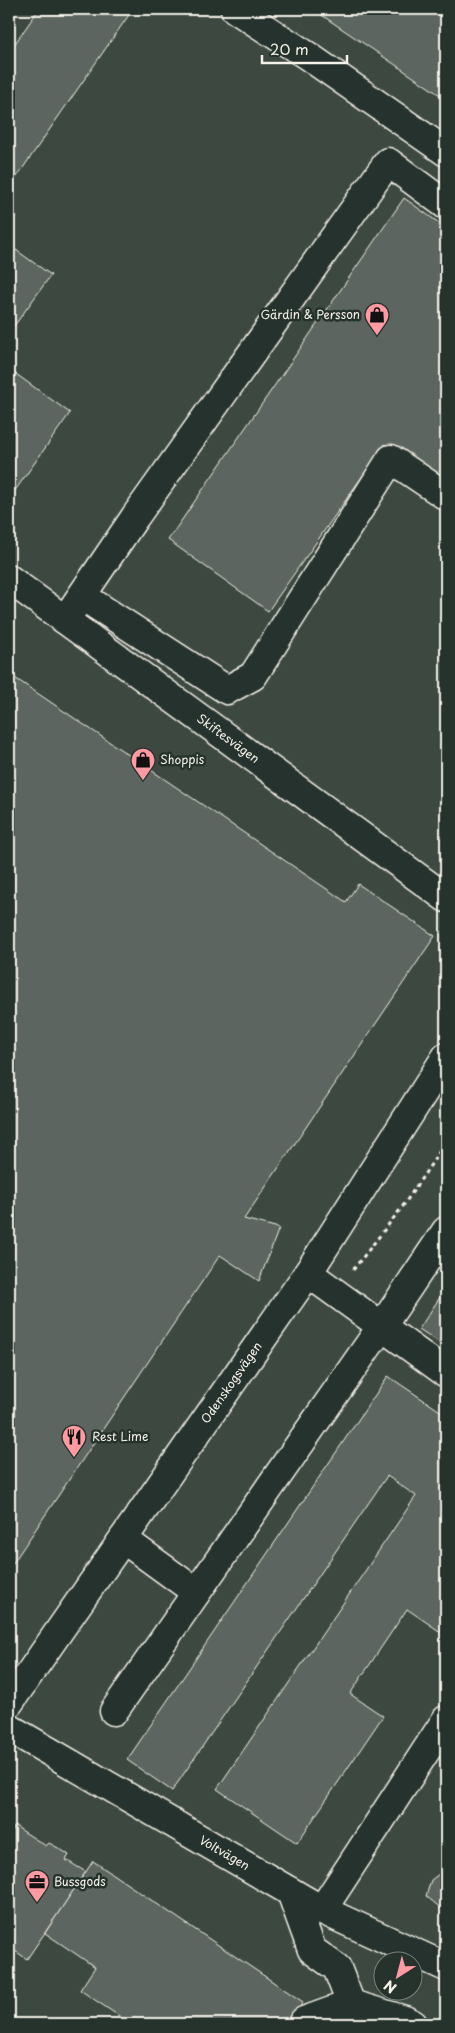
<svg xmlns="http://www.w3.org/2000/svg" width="455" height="2033" font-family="'Playpen Sans',sans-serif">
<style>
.built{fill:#3c4841;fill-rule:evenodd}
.building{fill:#5c655e;stroke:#f4f1e8}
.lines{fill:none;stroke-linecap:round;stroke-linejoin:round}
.minor-casing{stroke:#f4f1e8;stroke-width:31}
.path{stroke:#f4f1e8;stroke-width:3;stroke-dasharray:4 4;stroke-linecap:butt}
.minor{stroke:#26332d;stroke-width:28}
.labels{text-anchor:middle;stroke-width:5;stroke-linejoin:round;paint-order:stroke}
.poi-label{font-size:12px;fill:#f4f1e8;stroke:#26332d;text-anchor:start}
.street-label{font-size:12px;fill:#f4f1e8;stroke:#26332d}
</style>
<rect width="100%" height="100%" fill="#2e3b34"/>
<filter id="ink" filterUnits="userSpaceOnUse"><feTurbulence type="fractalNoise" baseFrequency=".02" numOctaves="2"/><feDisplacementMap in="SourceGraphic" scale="10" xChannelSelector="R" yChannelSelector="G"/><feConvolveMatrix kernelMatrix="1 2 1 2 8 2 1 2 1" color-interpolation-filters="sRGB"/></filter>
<g filter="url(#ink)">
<path class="built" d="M9 9H446V2024H9ZM382 1960H412V1990H382Z"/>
<g class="building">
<path d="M39 9H133L16 178 9 172V52Z"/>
<path d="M320 9H446V99L317 12Z"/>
<path d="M404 198 446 228V487L385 444 268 611 168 540Z"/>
<path d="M9 245 51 275 9 333Z"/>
<path d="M9 369 70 413 9 499Z"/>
<path d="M9 674 346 902 358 884 435 936 244 1219 279 1228 259 1281 220 1255 9 1569Z"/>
<path d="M446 1288V1347L419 1329Z"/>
<path d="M388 1376 446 1415V1626L442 1633 407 1609 350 1694 383 1716 297 1843 217 1789 416 1496 387 1476 172 1791 127 1760Z"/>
<path d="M15 1826 46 1846 49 1843 60 1849 69 1855 66 1860 86 1872 27 1959 9 1947V1830L12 1831Z"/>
<path d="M93 1861 303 2002 289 2024H131L80 1990 95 1967 45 1933Z"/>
<path d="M446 1869V1906L443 1910 426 1896 431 1880Z"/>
</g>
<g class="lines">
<defs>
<g id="minor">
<path d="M235 9 308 56 446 152"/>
<path id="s1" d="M9 579 446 898"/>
<path d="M82 596 227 690 253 676 391 459 446 496"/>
<path d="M65 620 135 517 388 162 446 205"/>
<path d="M308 1273 446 1373"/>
<path d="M123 1539 196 1592"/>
<path id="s2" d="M9 1703 308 1273 446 1057"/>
<path d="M114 1711 382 1326 446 1231"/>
<path id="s3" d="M9 1728 322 1910 446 1967"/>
<path d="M291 1892 312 1950 337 1968 351 2004 405 2020 413 2024"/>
<path d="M322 1910 446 1720"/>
<path d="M302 2024 304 2021 351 2004"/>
</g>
</defs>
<use href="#minor" class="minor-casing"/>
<path class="path" d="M353 1270 403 1206 446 1142"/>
<use href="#minor" class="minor"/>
</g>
</g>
<defs>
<symbol id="shop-pin" viewBox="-11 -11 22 30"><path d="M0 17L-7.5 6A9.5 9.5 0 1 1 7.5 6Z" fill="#ff9aa2" stroke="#26332d"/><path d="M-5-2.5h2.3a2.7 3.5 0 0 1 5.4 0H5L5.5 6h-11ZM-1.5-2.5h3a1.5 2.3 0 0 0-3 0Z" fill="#111"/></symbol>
<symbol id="restaurant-pin" viewBox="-11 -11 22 30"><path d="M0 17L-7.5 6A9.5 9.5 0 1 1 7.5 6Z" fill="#ff9aa2" stroke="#26332d"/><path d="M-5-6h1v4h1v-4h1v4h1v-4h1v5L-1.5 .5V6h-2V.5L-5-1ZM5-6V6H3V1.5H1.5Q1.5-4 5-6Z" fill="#111"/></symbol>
<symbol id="office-pin" viewBox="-11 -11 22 30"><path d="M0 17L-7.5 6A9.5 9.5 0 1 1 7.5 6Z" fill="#ff9aa2" stroke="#26332d"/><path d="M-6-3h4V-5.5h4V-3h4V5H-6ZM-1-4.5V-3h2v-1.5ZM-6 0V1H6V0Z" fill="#111"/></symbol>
</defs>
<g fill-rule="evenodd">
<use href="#shop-pin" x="363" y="301" width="28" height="38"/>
<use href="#shop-pin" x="129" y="746" width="28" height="38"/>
<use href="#restaurant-pin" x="60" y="1423" width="28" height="38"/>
<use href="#office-pin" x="23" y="1868" width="28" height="38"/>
</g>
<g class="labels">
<g class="poi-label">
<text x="360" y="319" text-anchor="end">Gärdin &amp; Persson</text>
<text x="160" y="764">Shoppis</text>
<text x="92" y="1441">Rest Lime</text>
<text x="54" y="1886">Bussgods</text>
</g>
<g class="street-label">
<text dy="4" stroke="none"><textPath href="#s1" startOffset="271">Skiftesvägen</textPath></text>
<text dy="4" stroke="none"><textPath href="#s2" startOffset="390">Odenskogsvägen</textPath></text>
<text dy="4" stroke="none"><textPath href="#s3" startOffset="249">Voltvägen</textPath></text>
</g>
</g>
<rect width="455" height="2033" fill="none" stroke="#26332d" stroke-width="30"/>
<rect x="15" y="15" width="425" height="2003" fill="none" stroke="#f4f1e8" stroke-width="2" filter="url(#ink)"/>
<g transform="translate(398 1976) rotate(216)"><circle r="24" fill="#26332d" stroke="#787f78"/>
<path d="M0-4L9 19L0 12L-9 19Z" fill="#ff9aa2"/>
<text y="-8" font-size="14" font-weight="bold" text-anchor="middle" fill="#f4f1e8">N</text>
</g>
<path d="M262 55v8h85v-8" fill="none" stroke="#f4f1e8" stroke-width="2.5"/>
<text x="270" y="55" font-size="15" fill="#f4f1e8" stroke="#26332d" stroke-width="4" paint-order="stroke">20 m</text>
</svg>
